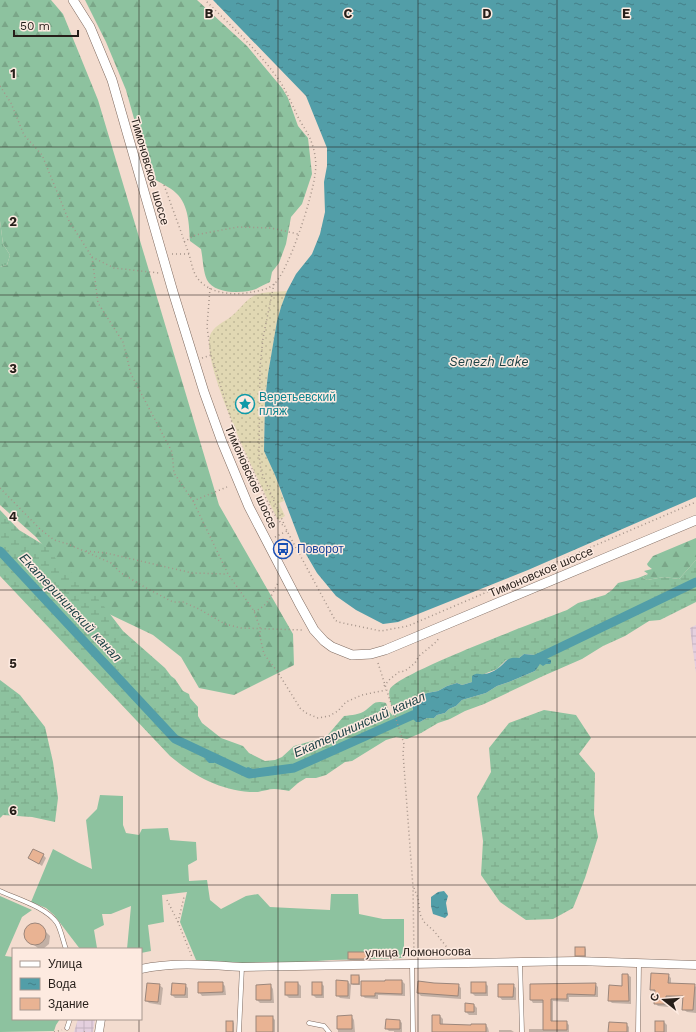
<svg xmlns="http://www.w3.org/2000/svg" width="696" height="1032" font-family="'Work Sans',sans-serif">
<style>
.industrial{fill:url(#industrial-grid)}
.grass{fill:url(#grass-tufts)}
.forest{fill:url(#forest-firs)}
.wetland{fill:url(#wetland-marsh);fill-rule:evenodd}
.sand{fill:url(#sand-dots)}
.garden{fill:#8dc29f}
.water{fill:url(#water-ripples)}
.shadow{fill:#0003}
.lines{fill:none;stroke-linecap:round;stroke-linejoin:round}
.canal{stroke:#529ea8;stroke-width:9}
.building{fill:#e9b393;stroke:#9b867b}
.service-casing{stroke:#7f6b60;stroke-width:5}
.minor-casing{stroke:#7f6b60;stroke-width:9}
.tertiary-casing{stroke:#7f6b60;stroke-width:10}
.path{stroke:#a5948a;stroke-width:1.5;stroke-dasharray:1 3;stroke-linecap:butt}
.service{stroke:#fff;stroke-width:4}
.minor{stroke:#fff;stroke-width:8}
.tertiary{stroke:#fff;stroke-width:9}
.grid{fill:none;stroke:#261e19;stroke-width:1;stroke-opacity:0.55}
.labels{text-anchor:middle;stroke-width:3;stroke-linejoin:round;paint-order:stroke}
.street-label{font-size:12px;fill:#261e19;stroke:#fdeae0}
.culture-label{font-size:12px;fill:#0d838f;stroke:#fdeae0;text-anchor:start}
.transit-label{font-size:12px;fill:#164399;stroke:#fdeae0;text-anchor:start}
.water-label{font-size:13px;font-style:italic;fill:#1d4246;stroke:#fdeae0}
.grid-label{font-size:13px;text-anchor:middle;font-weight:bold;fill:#261e19;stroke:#fdeae0;stroke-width:3;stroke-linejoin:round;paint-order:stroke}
</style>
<defs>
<pattern id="industrial-grid" width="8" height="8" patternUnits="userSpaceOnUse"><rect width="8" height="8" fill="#e5d0df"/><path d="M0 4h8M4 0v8" fill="none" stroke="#c4b2bf"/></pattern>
<pattern id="grass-tufts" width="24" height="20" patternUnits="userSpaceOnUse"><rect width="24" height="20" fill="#8dc29f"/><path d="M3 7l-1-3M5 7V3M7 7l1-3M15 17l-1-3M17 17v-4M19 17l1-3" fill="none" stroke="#7aa688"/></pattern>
<pattern id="forest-firs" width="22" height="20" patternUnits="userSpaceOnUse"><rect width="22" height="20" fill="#8dc29f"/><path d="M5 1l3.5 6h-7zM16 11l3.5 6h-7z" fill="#7aa688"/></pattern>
<pattern id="wetland-marsh" width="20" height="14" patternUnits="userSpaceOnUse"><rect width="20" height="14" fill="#8dc29f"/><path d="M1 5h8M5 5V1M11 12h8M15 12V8" fill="none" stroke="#7aa688"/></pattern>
<pattern id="sand-dots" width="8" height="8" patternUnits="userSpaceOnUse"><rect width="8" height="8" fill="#e1d8b3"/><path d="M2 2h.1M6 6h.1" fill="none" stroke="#c1b999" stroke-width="1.8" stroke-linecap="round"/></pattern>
<pattern id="water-ripples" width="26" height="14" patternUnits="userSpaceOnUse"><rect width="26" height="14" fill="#529ea8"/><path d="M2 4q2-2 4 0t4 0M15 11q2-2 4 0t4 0" fill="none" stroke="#448088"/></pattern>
</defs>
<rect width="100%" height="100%" fill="#f3dccf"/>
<g class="industrial">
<path d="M696 625V673L690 628Z"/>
<path d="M78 1019H95L93 1032H74Z"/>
</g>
<path class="grass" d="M0 221 3 244 10 255 7 265 0 267Z"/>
<g class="forest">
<path d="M0 0H51L63 14 98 100 219 505 293 634 294 665 234 695 199 688 181 657 153 635 109 614 58 564 36 537 0 505V267L7 265 10 255 3 244 0 221Z"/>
<path d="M85 0H197L247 46 282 88 288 98 298 126 308 138 312 174 302 204 291 217 286 244 279 263 272 272 270 282C265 284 260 287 256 289 243 294 214 294 207 280 203 271 203 259 201 249L190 241C189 225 189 205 176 193 170 187 160 183 152 178L142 147 126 90 106 42Z"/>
<path d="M696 538V560L679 579 664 577 647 580 643 578 648 574 644 571 652 569 648 566 647 564 653 556Z"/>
</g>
<g class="wetland">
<path d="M0 510 19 530 47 547 61 566 78 577 93 592 123 631 165 668 171 676 175 679 183 691 189 694 190 698 198 707V716L202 723 211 730 221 738 243 746 249 753 265 761 275 760 282 757 294 746 326 737 344 716C352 715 359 715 366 710 374 704 374 700 386 703L389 711 393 716C393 708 387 695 390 689 398 673 541 620 567 610L578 603 605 595 612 590 618 583 638 578 648 574 643 578 647 580 664 577 679 579 696 560V602L660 620 649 621 625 636 603 646 582 659 543 676 484 704 465 711 450 719 438 723 421 733 407 739 396 737 386 740 352 761 345 762 326 775 316 778H306L298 783 289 791C284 790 279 789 274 789 269 789 263 791 258 792 225 793 195 777 170 756L0 576ZM524 654 535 655 540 664 538 665 535 671 509 682 497 686 486 693 462 700 456 706 449 709 445 713 437 715 434 718H427L420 722 412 713 413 709 411 704 415 700 427 693 438 691 447 686 457 683 462 685 472 682 484 674 497 669 506 660 519 658Z"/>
<path d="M0 680 20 695 45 727 53 762 58 798 55 822 32 817 3 815 0 818Z"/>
<path d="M544 710 576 715 591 738 579 754 595 773 594 814 598 837 585 878 573 908 553 919 526 920 500 902 481 875 483 841 477 797 491 772 489 748 509 723Z"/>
</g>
<path class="sand" d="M287 291 281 307 277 321 268 374 265 401 264 451 275 475 284 501 279 503 285 516 278 520C263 490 197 360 211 333 216 324 227 321 234 314 240 309 245 301 252 297 260 291 278 292 287 291Z"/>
<g class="garden">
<path d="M100 795 123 796V825L126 833 139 835 142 829 168 828 170 840 196 842 197 860 188 865 189 881 207 880 210 900 221 909 246 896 258 894 270 907 330 910 331 894H358L359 914 383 919H404V958L332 960 288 963 240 964 196 960 180 922 187 892 162 895 164 922 148 925 151 951 141 953V949H127L131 906 111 914H102L104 925 94 930 97 948 80 949 54 915 46 908 31 902 53 849 79 863 92 869 86 820 97 809Z"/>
<path d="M0 896 32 910 22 917 5 956 13 957V1019H60L56 1025 54 1031 0 1032Z"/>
</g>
<g class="water">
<path d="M213 0H696V497L528 570 398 622 383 624 356 610 336 596 317 573 303 549 275 475 264 451 265 401 268 374 277 321 281 307 287 291 296 274 312 254 320 234 325 212 324 182 327 166V148L306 96Z"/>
<path d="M538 653 546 656V658L551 660V663L550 664H546L543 666 540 664 535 671 509 682 497 686 486 693 462 700 456 706 449 709 445 713 437 715 434 718H427L420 722H416L412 718 413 709 410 702 427 693 438 691 447 686 457 683 462 685 472 682V676C478 672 478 675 484 674 488 674 494 671 497 669 506 663 506 656 519 658L524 654 535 655Z"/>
<path d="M209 755 213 756 216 760 214 763H209L205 759Z"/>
<path d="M241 767 246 768 248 767 253 769 259 770 260 775 255 778 248 773 242 775 238 772V769Z"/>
<path d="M444 891 448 896 446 903 448 915 445 918 433 914 431 906V897L438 892Z"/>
</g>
<g class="shadow">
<path d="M43 855 46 858 42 866 30 858Z"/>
<path d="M31 925H39L50 936 49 944 43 949H39L27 939 26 931Z"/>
<path d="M585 948 586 949V957L577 956 576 955Z"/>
<path d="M370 953 371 960H350L349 959Z"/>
<path d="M623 975H628L631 977V1004L612 1003 609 1000 622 987Z"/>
<path d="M668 975 671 978V984L694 985 696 987V1013L687 1012 683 1009 684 999 669 998V1007L658 1006 655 1003 656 993 651 989Z"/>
<path d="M359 976 360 977V985H353L352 984Z"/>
<path d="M402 981 405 984V996L378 995V999L365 998 362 995Z"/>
<path d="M348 982 351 985 350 999 340 998 337 995Z"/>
<path d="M419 982 458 985 461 988V999L421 996 418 993Z"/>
<path d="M222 983 225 986 226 995 202 996 199 992Z"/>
<path d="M298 983 301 986V998H289L286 995Z"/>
<path d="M321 983 324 986V998H316L313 995Z"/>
<path d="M472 983H485L488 986V996H475L472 993Z"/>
<path d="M595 984 598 987V997H569V1002L553 1001V1022H566L569 1025V1032H529V1029H544V1003H533L531 1000Z"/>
<path d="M159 985 163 988 161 1005 149 1003 146 1000Z"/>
<path d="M185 985 188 988V998H175L172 995Z"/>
<path d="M270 985 273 989 274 1003H260L257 1000Z"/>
<path d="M513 985 516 988V1000H502L499 996Z"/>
<path d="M474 1005 477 1008V1015H469L466 1012Z"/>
<path d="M351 1016 354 1020 355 1032H338V1017Z"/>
<path d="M440 1016 443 1019V1025H486L488 1028 489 1032H433Z"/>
<path d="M272 1017 275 1020V1032H257Z"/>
<path d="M400 1021 402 1023V1032H394V1031H389L386 1028Z"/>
<path d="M233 1022 234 1023V1032H227Z"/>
<path d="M656 1022H664L667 1025V1032H656Z"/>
<path d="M626 1024 629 1027V1032H609Z"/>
<path d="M499 1030H511L514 1032H499Z"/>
</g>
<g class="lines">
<g class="canal">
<path d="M0 551 175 739 249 774 294 768 424 710"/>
<path d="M534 660 696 582"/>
</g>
</g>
<g class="building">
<path d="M33 849 44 854 39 864 28 858Z"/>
<circle cx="35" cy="934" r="11"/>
<rect x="575" y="947" width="10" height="9"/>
<rect x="348" y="952" width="22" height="7"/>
<path d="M651 973 669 974 668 983 695 984 693 1010H682L683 996H666V1004H654L655 990H650Z"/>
<path d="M622 974H628L629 1001H608L609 985 622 986Z"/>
<rect x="351" y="975" width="8" height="9"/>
<path d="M336 980 348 981V996H336Z"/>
<path d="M385 980H402V994L375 993V996H361V981H385Z"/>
<path d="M418 981 434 983 459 984 458 996 417 993Z"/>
<path d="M198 982H223V992L198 993Z"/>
<rect x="285" y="982" width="13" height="13"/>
<rect x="312" y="982" width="10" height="13"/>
<rect x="471" y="982" width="15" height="11"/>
<path d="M147 983 160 984 158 1002 145 1001Z"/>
<path d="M172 983 186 984 185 995H171Z"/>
<path d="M596 983 595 995 567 994V999H551V1021H567V1030H543V1000H530V984Z"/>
<path d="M271 984V1000H256V985Z"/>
<path d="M498 984H514L513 997H498Z"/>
<path d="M465 1003 474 1004V1012H465Z"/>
<path d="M352 1015V1029H337V1016Z"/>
<path d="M432 1015H440V1024L471 1025V1024H486V1032H432Z"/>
<rect x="256" y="1016" width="17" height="16"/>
<path d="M386 1019 400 1020V1029H385Z"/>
<rect x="226" y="1021" width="7" height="11"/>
<rect x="655" y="1021" width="9" height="11"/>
<path d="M609 1022 627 1023V1032H608Z"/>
</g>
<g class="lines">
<defs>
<g id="service">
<path d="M0 891C17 899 46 907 57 923 61 930 63 941 66 949"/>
<path d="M520 962 522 1032"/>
<path d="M412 964 413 1032"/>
<path d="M309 1023 324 1026 329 1032"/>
<path d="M67 1028 70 1019"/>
<path d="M239 1032 242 967"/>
<path d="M638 1032 639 964"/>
</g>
<g id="minor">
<path d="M141 969C174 962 208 965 242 967L577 961 696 965"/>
<path d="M99 1032 101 1019"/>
</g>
<path id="tertiary" d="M73 0 90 27 112 80 173 292 204 392 222 442 249 507 299 603 314 630 324 641 332 647 352 655 371 654 385 650 696 520"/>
</defs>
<use href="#service" class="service-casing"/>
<use href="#minor" class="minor-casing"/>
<use href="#tertiary" class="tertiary-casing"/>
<g class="path">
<path d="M0 86 11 103 24 135 42 155 69 221 92 257 98 303 123 342 131 374 172 452 174 473 193 501 228 574 254 611 260 628V637L264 654 277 671 300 708 306 713 318 718 329 716 338 711 346 702 362 695 386 690"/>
<path d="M164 185 189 254"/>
<path d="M184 242 195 235 238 227 271 228 298 234"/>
<path d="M172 254H189C191 261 192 268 195 274 205 294 233 296 252 292 259 291 269 289 274 284 289 271 313 195 315 174 317 164 315 151 311 141 308 132 301 124 297 115 292 104 287 93 281 83 260 52 231 26 205 0"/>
<path d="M92 257 114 268 159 273"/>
<path d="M274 284 263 338 260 367 259 455 261 471 287 531 335 620 338 622 381 631 408 626 696 502"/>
<path d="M210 288 207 327 211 355 236 435 272 511 284 527"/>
<path d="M202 358 211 355"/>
<path d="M0 488 40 529 54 540 68 544 111 563 121 573 148 589 173 602H183L199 609 225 624 241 628 304 630"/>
<path d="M193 501 227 487"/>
<path d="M275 537 287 531"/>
<path d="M86 551 106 553 192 573 227 574"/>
<path d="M254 611C267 608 272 594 278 583"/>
<path d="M378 663 404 744 403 753 413 887 414 957"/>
<path d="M384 686 390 679 399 672 405 671 415 663 419 656 436 642 440 637"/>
<path d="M414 888 418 898 420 914 424 922 434 931 453 955"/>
<path d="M167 900 178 922 192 957"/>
<path d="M178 922 184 897"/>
<path d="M54 1032 62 1030"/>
<path d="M84 1032H85"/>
</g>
<use href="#service" class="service"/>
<use href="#minor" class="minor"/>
<use href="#tertiary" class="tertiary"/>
</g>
<path class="grid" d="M139 0V949M278 0V1032M418 0V1032M557 0V1032M0 147H696M0 295H696M0 442H696M0 590H696M0 737H696M0 885H696M139 1019V1032"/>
<defs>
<symbol id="sight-ring" viewBox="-11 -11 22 22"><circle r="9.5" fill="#fdeae0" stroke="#0f9aa8" stroke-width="1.5"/><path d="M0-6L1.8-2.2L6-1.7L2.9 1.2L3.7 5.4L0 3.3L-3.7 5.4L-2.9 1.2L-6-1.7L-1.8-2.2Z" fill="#0f9aa8"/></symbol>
<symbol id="bus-ring" viewBox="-11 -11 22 22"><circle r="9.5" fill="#fdeae0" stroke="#1a4fb4" stroke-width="1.5"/><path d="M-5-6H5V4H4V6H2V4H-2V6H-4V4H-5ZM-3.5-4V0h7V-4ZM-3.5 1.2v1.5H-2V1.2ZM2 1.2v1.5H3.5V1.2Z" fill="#1a4fb4"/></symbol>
</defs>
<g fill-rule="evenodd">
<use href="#sight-ring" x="234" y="393" width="22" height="22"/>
<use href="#bus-ring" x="272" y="538" width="22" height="22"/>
</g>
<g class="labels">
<g class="street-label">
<text transform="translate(150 171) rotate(74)" y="4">Тимоновское шоссе</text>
<text transform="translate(251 477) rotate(66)" y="4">Тимоновское шоссе</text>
<text transform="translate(541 572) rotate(-23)" y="4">Тимоновское шоссе</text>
<text transform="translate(418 952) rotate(-1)" y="4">улица Ломоносова</text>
</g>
<g class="culture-label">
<text x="259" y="401">Веретьевский<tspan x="259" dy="14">пляж</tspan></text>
</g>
<g class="transit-label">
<text x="297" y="553">Поворот</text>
</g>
<g class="water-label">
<text x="489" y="366">Senezh Lake</text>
<text transform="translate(71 607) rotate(47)" y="5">Екатерининский канал</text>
<text transform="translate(359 724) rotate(-24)" y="5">Екатерининский канал</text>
</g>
</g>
<g class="grid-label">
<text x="209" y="18">B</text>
<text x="348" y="18">C</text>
<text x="487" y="18">D</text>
<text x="626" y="18">E</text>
<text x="13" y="78">1</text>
<text x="13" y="226">2</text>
<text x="13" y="373">3</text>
<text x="13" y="521">4</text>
<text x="13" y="668">5</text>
<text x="13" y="815">6</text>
</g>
<rect x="12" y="948" width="130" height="72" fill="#fdeae0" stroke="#a79890"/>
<rect x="20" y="961" width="20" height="6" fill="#ffffff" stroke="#a79890"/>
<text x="48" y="968" font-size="12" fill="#261e19">Улица</text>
<rect x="20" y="978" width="20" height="12" fill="url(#water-ripples)" stroke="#a79890"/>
<text x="48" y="988" font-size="12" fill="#261e19">Вода</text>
<rect x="20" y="998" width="20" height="12" fill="#e9b393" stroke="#a79890"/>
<text x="48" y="1008" font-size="12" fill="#261e19">Здание</text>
<g transform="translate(664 1000) rotate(287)" stroke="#fdeae0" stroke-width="3" paint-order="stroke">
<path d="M0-3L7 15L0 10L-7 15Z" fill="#261e19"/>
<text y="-6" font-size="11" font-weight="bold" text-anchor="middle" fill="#261e19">С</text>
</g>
<path d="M14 30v6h64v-6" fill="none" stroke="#261e19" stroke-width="2"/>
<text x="20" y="30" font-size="12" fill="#261e19" stroke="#fdeae0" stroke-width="3" paint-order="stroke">50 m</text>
</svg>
